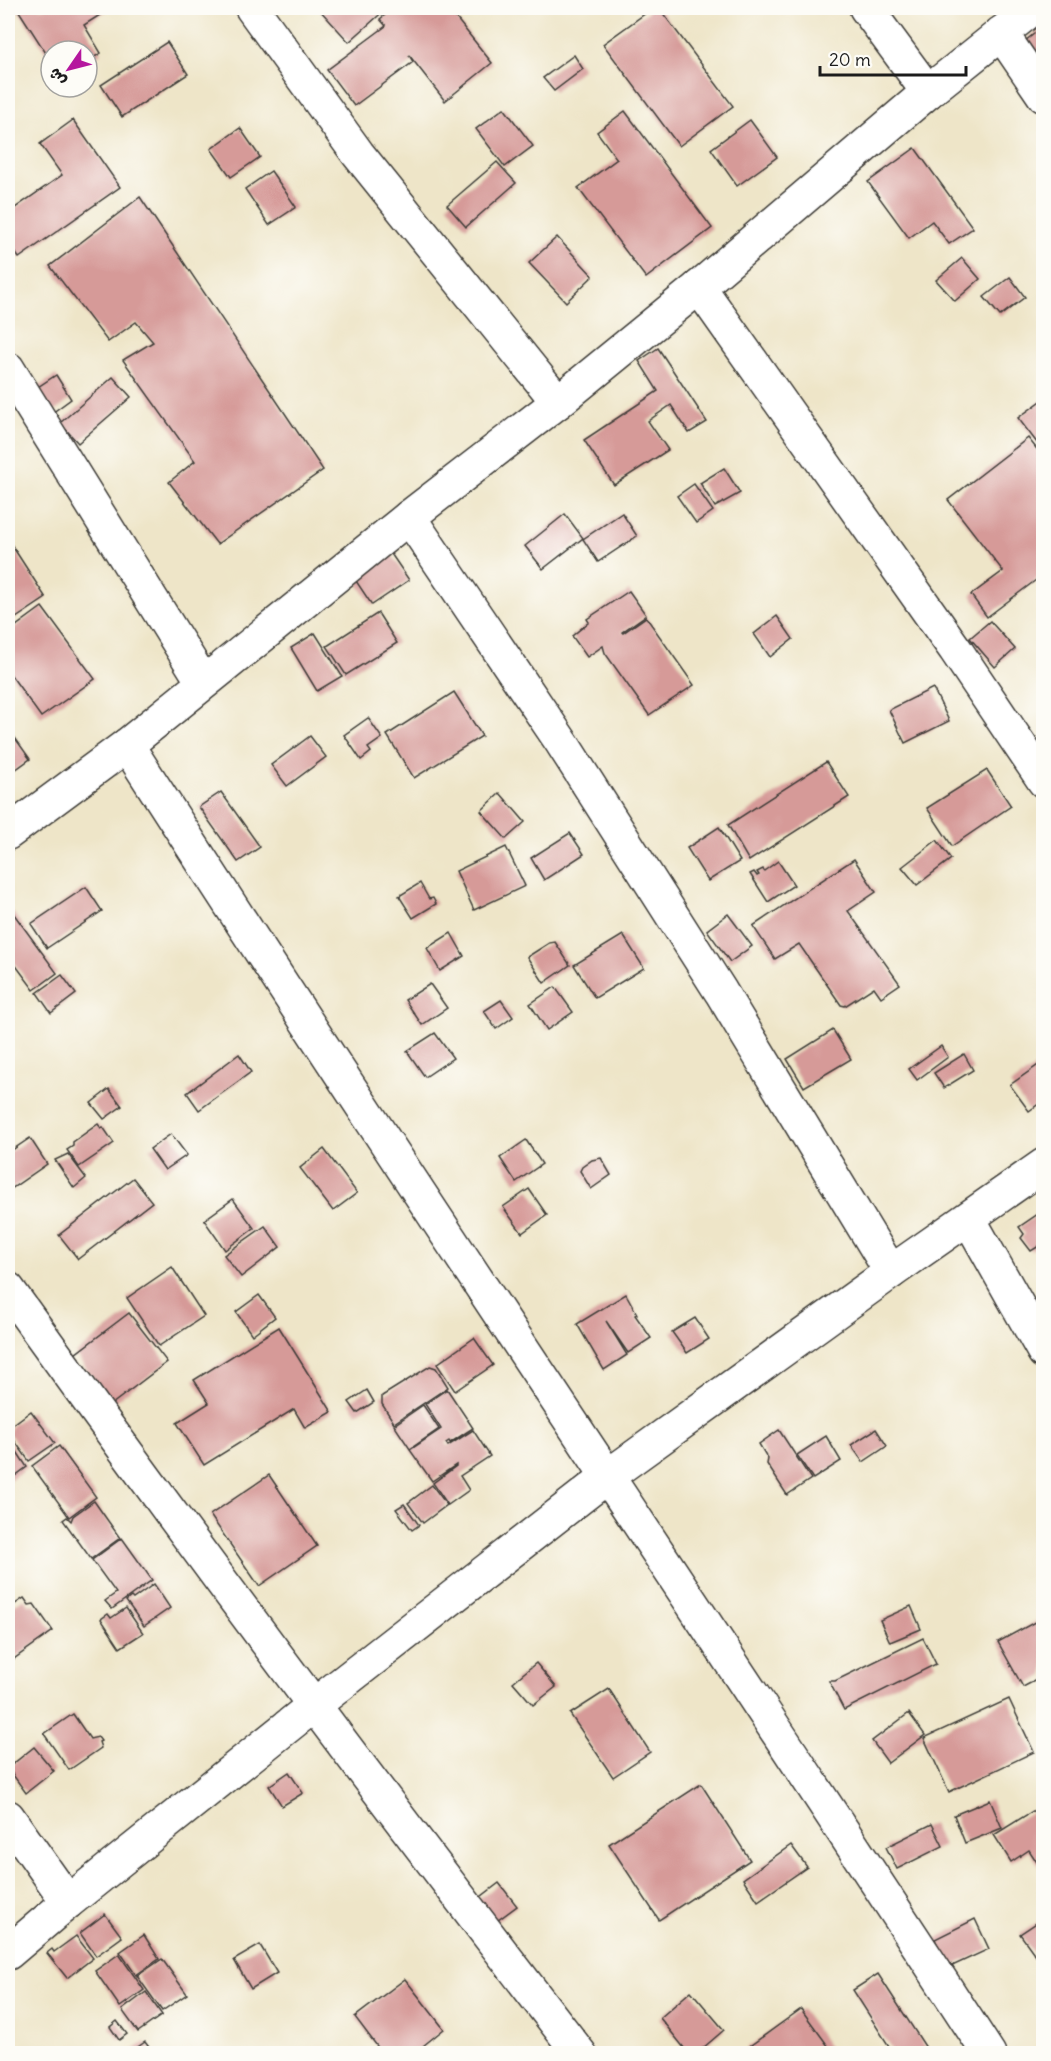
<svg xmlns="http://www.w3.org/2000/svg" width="1051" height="2061" font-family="Delius,'Playpen Sans Arabic',sans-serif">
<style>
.building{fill:#d69a98}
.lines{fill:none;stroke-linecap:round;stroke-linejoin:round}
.minor-casing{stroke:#3c3a36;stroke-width:36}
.minor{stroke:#fff;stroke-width:33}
</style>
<rect width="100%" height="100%" fill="#fdfcf7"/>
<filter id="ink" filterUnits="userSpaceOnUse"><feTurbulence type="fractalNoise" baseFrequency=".0167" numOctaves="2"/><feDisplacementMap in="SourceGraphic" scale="12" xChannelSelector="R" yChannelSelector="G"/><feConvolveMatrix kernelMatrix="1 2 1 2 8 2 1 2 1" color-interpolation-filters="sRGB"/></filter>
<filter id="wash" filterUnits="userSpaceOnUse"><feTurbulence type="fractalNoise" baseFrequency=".008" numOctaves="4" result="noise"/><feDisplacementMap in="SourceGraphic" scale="24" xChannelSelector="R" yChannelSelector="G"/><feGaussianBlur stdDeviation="1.35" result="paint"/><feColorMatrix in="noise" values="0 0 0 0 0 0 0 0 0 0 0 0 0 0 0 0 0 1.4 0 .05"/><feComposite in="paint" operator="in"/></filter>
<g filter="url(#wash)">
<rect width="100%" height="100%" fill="#eee5c8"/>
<g id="blocks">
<g class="building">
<path d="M17 8H111L84 25 101 53 87 62V51H51V61Z"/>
<path d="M318 8H387L349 42Z"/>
<path d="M394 8H448L492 63 445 101 409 55 413 62 354 106 327 70 386 26 380 19Z"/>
<path d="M653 8H659L733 106 679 146 603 44Z"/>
<path d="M1044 26V64L1025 41Z"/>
<path d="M167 42 188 74 122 117 101 85Z"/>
<path d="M574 55 583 69 554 91 543 78Z"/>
<path d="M504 108 533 146 505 167 476 129Z"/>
<path d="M625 111 712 228 646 278 578 188 617 159 597 132Z"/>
<path d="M73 120 120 187 19 258 8 241V213L62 175 40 144Z"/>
<path d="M750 120 777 157 737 186 711 149Z"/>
<path d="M240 128 260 157 231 177 211 149Z"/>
<path d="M915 148 973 228 949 244 932 221 909 238 868 182Z"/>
<path d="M497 162 516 183 466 227 447 205Z"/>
<path d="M271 171 296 207 269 225 245 189Z"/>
<path d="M140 197 323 470 217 544 169 482 195 461 123 360 153 342 136 322 108 342 50 266Z"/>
<path d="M557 237 593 276 566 302 529 263Z"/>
<path d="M962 258 980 279 955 301 936 280Z"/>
<path d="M1010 277 1025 297 1000 316 984 297Z"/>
<path d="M658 348 707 422 689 433 671 405 648 421 668 450 614 485 584 440 658 391 639 361Z"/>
<path d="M56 375 71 399 52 413 35 389Z"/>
<path d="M113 377 131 397 78 443 60 423Z"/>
<path d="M1044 399V452L1018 418Z"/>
<path d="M1028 438 1044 458V574L987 617 971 595 1003 571 948 500Z"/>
<path d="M724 468 740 493 715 507 700 483Z"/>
<path d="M694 484 713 511 696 523 677 496Z"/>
<path d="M622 513 637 536 598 562 583 539Z"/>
<path d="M565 514 583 538 543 569 525 546Z"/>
<path d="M383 542 409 580 372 605 346 566Z"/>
<path d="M11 544 46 598 16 618 8 606V547Z"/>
<path d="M629 591 646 615 622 632 623 633 646 617 694 685 649 715 605 653 603 646 587 657 572 636 589 622 587 619Z"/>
<path d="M42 607 95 679 41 717 8 671V632Z"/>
<path d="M378 613 397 643 346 675 327 646Z"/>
<path d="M777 616 793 639 770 657 754 634Z"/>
<path d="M990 621 1015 649 995 667 970 638Z"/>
<path d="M315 633 342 676 317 691 291 648Z"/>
<path d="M933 688 949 721 905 743 889 710Z"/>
<path d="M454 692 482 736 414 778 387 735Z"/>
<path d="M368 718 382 738 368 748 371 752 361 760 344 735Z"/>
<path d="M8 728 30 759 8 775Z"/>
<path d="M310 736 326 757 287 786 271 765Z"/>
<path d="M826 762 849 797 749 861 728 825Z"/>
<path d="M987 770 1011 806 952 846 927 808Z"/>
<path d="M221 792 260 847 238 862 199 807Z"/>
<path d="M500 793 525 822 506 839 481 811Z"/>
<path d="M719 827 740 861 708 881 687 848Z"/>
<path d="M570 833 584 854 544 880 531 858Z"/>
<path d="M937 840 951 859 917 885 902 867Z"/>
<path d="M506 847 525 886 474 910 456 871Z"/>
<path d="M854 859 876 892 848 911 900 984 881 997 874 987 845 1006 841 1005 799 944 775 959 753 926Z"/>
<path d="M778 861 794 885 768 902 750 874 754 872 757 876 759 875 757 872 763 869 764 871Z"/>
<path d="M420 883 429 899 433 898 436 904 413 918 399 896Z"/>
<path d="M86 887 102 911 47 948 31 924Z"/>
<path d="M8 906 57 973 34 990 8 955Z"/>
<path d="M728 914 752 946 730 962 707 930Z"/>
<path d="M451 933 464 956 440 971 427 948Z"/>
<path d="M623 935 644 968 595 998 574 965Z"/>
<path d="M555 942 570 965 544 983 527 957 549 943Z"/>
<path d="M62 975 76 994 51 1013 37 993Z"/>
<path d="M430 984 447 1008 422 1025 405 1000Z"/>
<path d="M555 987 573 1012 547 1030 530 1004Z"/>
<path d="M501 1000 513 1017 496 1029 484 1011Z"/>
<path d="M833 1030 851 1059 804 1087 787 1059Z"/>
<path d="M435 1033 453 1058 425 1077 407 1051Z"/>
<path d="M941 1046 948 1057 917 1080 909 1069Z"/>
<path d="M239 1054 251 1072 199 1110 187 1093Z"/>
<path d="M964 1054 973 1070 944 1088 934 1073Z"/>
<path d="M1044 1061V1100L1029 1111 1010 1085Z"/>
<path d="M109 1089 122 1106 104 1119 91 1103Z"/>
<path d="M98 1124 101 1128 103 1127 114 1143 79 1167 67 1150 73 1146V1142Z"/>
<path d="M171 1134 187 1155 165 1170 150 1149Z"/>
<path d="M30 1138 47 1164 8 1191V1153Z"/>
<path d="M526 1140 542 1164 516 1182 500 1158Z"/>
<path d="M324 1149 357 1193 333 1211 300 1168Z"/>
<path d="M68 1154 86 1178 74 1188 55 1160Z"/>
<path d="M601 1158 611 1175 591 1189 580 1171 582 1167 592 1160Z"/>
<path d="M133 1178 152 1202 78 1259 59 1235Z"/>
<path d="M529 1189 547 1215 522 1233 503 1207Z"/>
<path d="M233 1199 254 1228 225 1250 204 1220Z"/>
<path d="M1041 1212 1044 1215V1243L1031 1251 1021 1238 1024 1234 1019 1227Z"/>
<path d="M265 1226 280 1247 241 1277 224 1255Z"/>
<path d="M172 1267 204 1316 159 1346 127 1298Z"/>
<path d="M626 1294 637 1314 635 1315 651 1338 628 1353 606 1321 627 1355 604 1370 577 1324Z"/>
<path d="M259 1295 275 1317 252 1335 236 1312Z"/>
<path d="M129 1313 167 1362 112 1404 75 1354Z"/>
<path d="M695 1318 709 1339 687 1353 672 1332Z"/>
<path d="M279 1327 332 1412 305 1428 294 1409 204 1465 177 1423 209 1403 194 1380Z"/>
<path d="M474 1338 493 1365 455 1391 437 1364Z"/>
<path d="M430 1366 436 1368 448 1387 394 1423 382 1404V1396Z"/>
<path d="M447 1389 473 1428 450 1443 449 1441 446 1443 448 1446 473 1430 490 1456 460 1476 469 1490 448 1505 433 1483 456 1466V1465L432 1481 410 1450 441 1429 425 1404Z"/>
<path d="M367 1390 374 1402 357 1413 349 1402Z"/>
<path d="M423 1405 439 1429 410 1449 394 1425Z"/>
<path d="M31 1411 55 1443 29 1461 9 1433 11 1426Z"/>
<path d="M876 1429 887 1446 863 1462 851 1445Z"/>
<path d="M779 1430 811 1479 787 1495 767 1464 768 1459 759 1444Z"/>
<path d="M826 1436 841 1461 813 1479 797 1455Z"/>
<path d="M8 1438 27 1467 8 1481Z"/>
<path d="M59 1446 96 1497 69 1517 32 1466Z"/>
<path d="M269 1475 317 1546 259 1586 210 1515Z"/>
<path d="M432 1485 447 1505 423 1523 408 1503Z"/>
<path d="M94 1501 120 1538 91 1559 63 1520 67 1517 71 1521 73 1516Z"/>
<path d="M404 1504 419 1525 412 1530 396 1509Z"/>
<path d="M122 1538 152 1580 112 1609 105 1601 116 1593 92 1560Z"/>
<path d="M154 1584 170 1608 144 1626 126 1601 131 1597 133 1599Z"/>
<path d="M24 1598 29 1605 34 1604 53 1631 8 1663V1609Z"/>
<path d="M911 1606 921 1629 890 1642 880 1620Z"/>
<path d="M126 1608 143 1633 120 1648 101 1619 108 1614 111 1618Z"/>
<path d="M1044 1617V1676L1023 1687 998 1642Z"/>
<path d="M923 1638 936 1664 844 1710 829 1681H835Z"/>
<path d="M536 1663 556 1687 533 1705 513 1682Z"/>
<path d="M609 1689 650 1752 613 1777 570 1714Z"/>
<path d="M1009 1699 1034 1752 949 1792 924 1738Z"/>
<path d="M909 1713 925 1735 888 1763 872 1741Z"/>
<path d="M73 1714 90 1739 98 1737 101 1741 99 1742 101 1748 69 1770 44 1734Z"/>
<path d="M34 1747 54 1771 26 1793 8 1768Z"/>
<path d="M289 1772 303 1793 282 1806 269 1786Z"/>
<path d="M701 1784 750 1860 659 1920 609 1844Z"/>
<path d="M990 1800 1002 1828 965 1843 954 1815Z"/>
<path d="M1044 1804V1873L1029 1850 1011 1862 994 1835Z"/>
<path d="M932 1824 943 1846 897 1869 886 1847Z"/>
<path d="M791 1845 807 1867 758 1901 743 1879Z"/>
<path d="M499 1883 517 1906 490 1926 473 1903Z"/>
<path d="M105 1914 122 1937 96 1956 80 1933Z"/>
<path d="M1044 1918V1961L1041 1963 1020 1934Z"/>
<path d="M975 1919 989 1949 948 1968 935 1939Z"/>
<path d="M144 1935 159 1959 136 1975 120 1952Z"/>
<path d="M76 1936 93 1958 67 1978 47 1953 52 1949 54 1952Z"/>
<path d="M260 1945 277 1973 251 1989 234 1960Z"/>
<path d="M119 1954 144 1990 120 2007 95 1971Z"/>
<path d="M162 1959 187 1994 162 2011 137 1976Z"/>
<path d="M878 1974 930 2054H894L853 1990Z"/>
<path d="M405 1979 444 2029 413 2054H383L355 2017Z"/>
<path d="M691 1991 724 2030 696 2054H689L660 2018Z"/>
<path d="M146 1992 162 2015 138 2032 122 2010Z"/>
<path d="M801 2009 834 2054H751L747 2048Z"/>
<path d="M117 2021 127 2034 119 2040 110 2027Z"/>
<path d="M145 2042 154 2054H128Z"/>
</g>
</g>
</g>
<g filter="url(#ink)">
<use href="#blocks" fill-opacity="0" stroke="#3c3a36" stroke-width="1.5"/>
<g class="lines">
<defs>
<g id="minor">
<path d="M252 8 358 154 558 402"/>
<path d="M866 8 928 92"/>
<path d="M1001 33 1044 96"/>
<path d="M699 287 955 649 1044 781"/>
<path d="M8 369 203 682"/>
<path d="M409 517 562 743 721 992 891 1272"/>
<path d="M127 745C409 1185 704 1616 989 2054"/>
<path d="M8 833 127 745 409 517 558 402 699 287 928 92 1033 8"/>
<path d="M969 1219 1044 1352"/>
<path d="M8 1289C194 1548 385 1802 580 2054"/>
<path d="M8 1817 68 1902"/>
<path d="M8 1953 68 1902 313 1706 608 1476 891 1272 1044 1165"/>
</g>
</defs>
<use href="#minor" class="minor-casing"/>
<use href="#minor" class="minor"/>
</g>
</g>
<rect width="1051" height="2061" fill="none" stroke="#fdfcf7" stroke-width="30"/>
<g transform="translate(69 69) rotate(235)"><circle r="28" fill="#fdfcf7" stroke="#a3a29f" stroke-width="1.5"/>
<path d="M0-4.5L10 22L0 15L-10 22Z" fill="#b5179e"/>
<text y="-9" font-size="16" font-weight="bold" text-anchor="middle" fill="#1c1c1c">ش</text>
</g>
<path d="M820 66v9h146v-9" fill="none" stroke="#1c1c1c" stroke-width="3"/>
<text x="829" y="66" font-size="18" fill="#1c1c1c" stroke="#fdfcf7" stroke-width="4.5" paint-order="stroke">20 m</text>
</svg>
